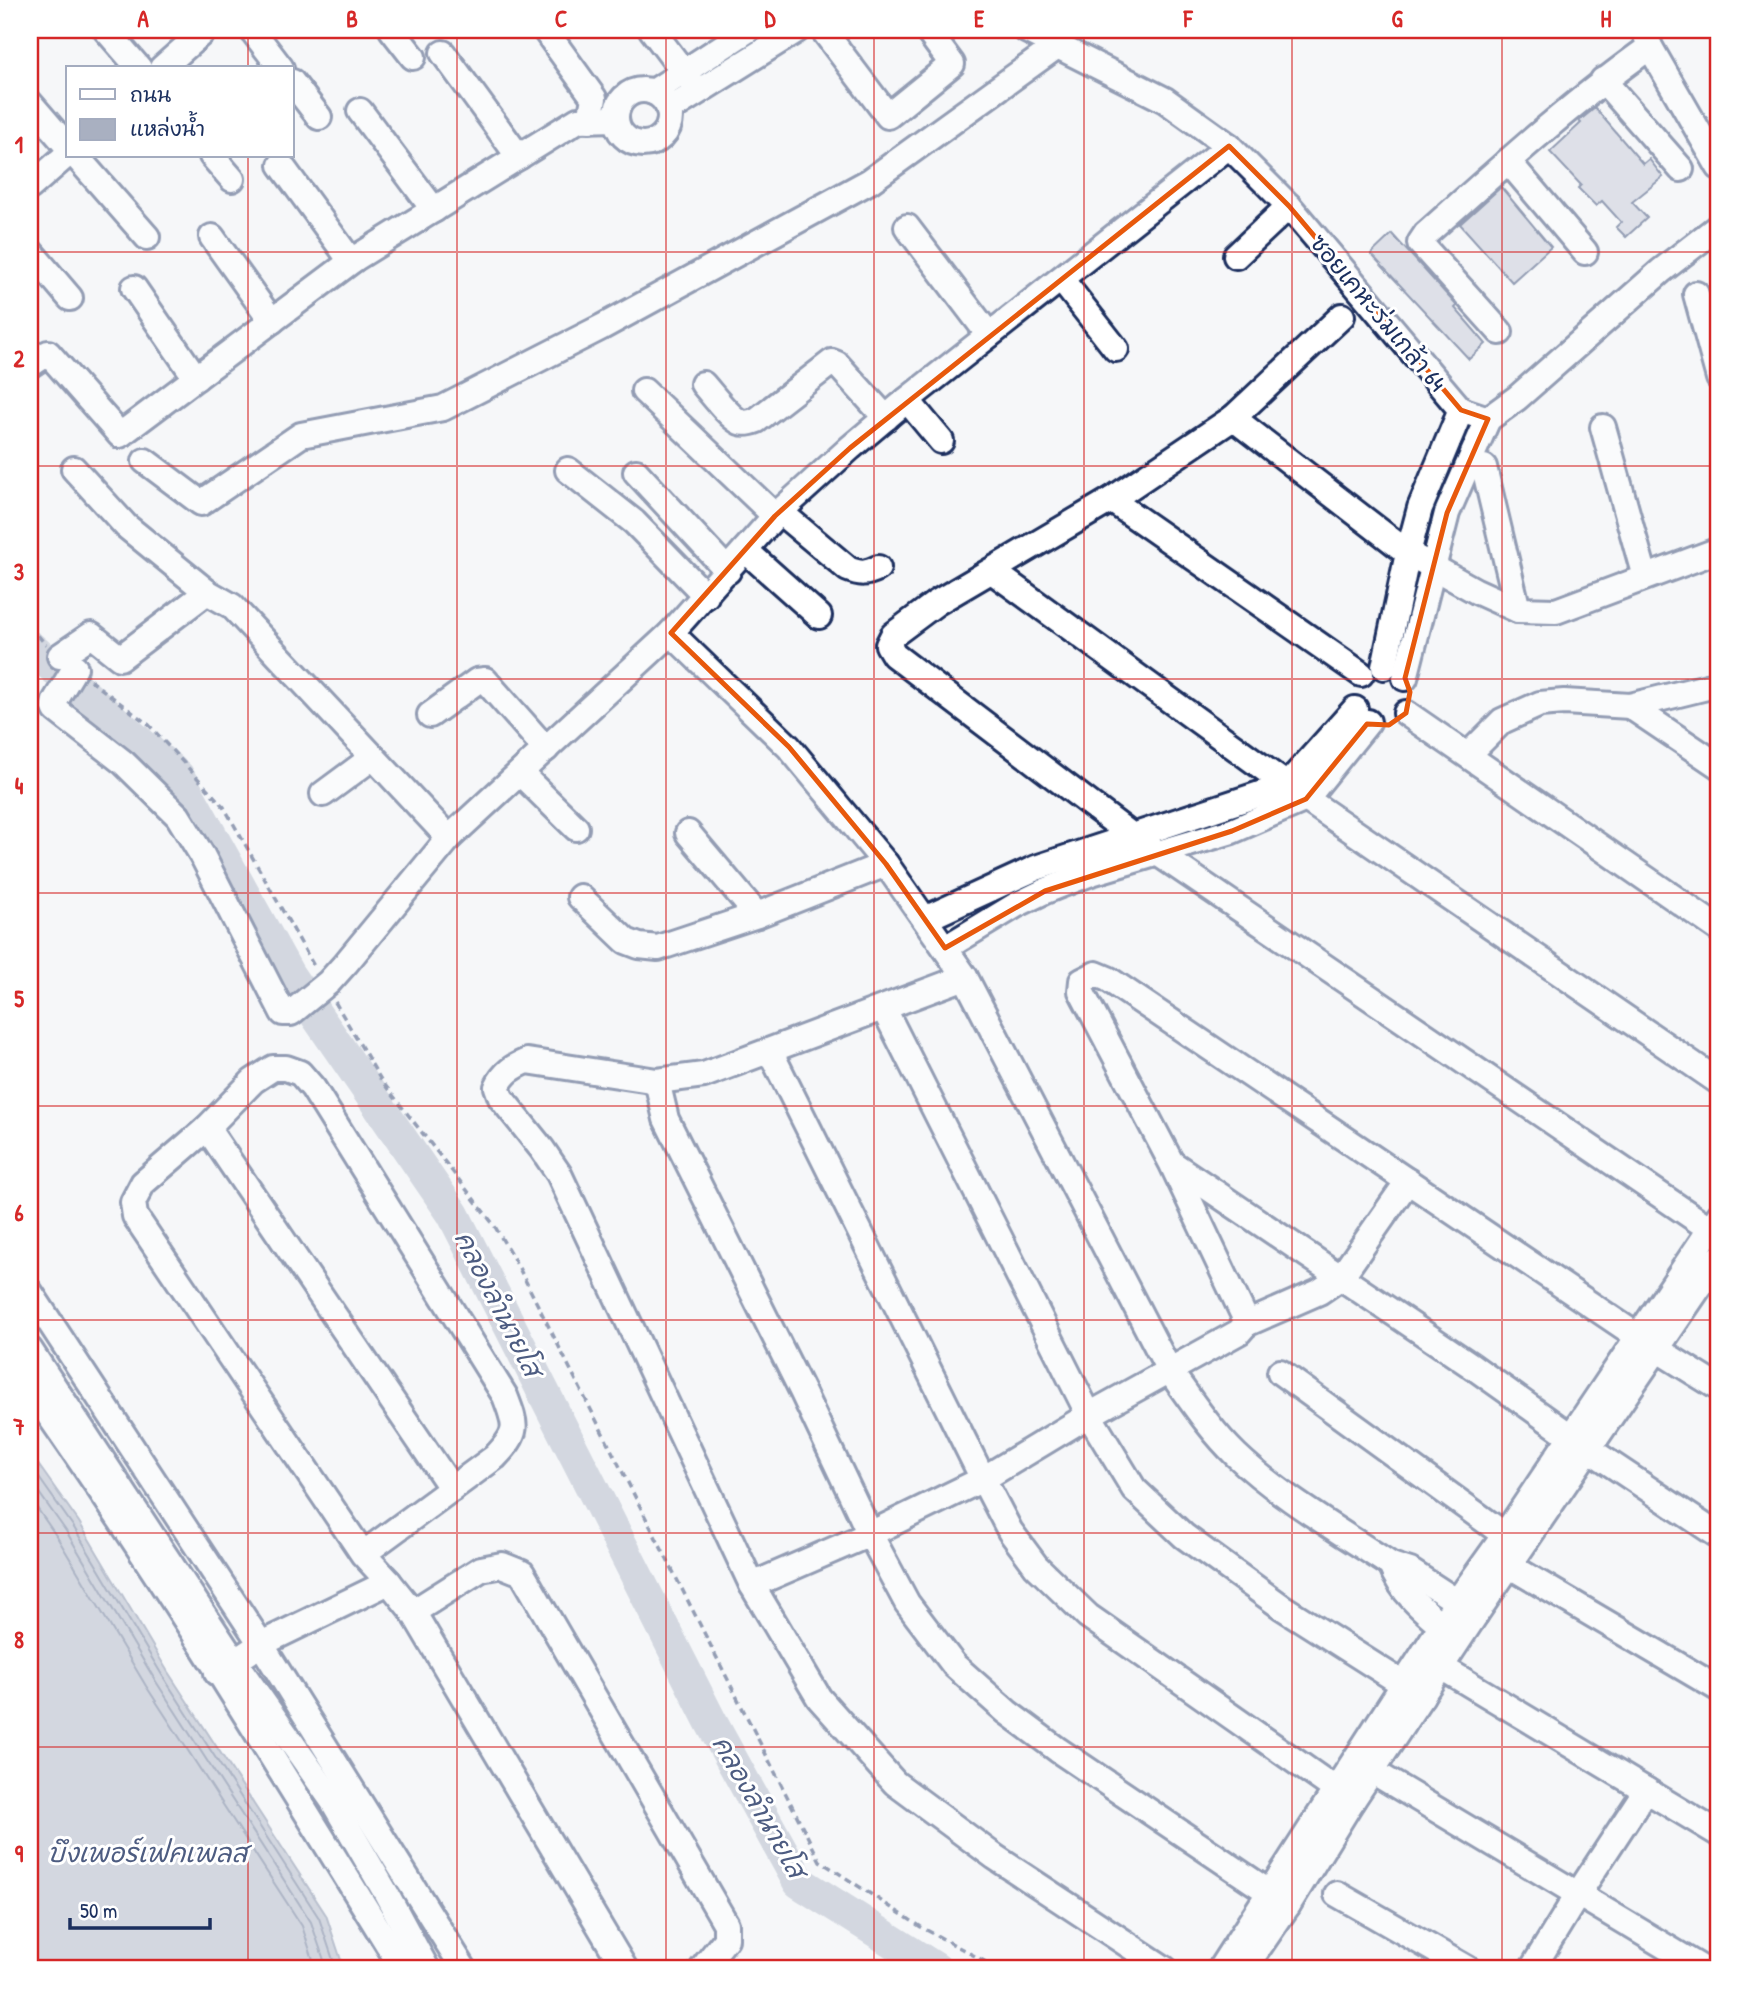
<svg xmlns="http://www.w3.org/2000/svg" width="1749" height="1999" font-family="'Patrick Hand','Playpen Sans Thai',sans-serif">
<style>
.water{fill:#a9b0c1;stroke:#707c99;stroke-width:2}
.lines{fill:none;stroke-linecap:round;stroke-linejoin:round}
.shore{stroke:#546386;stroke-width:2}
.river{stroke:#a9b0c1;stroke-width:33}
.building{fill:#c0c4d3;stroke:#1b2f5e;stroke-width:2}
.minor-casing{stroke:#1b2f5e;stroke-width:30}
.path{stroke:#1b2f5e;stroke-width:3.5;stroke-dasharray:7 5;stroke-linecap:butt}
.minor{stroke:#fff;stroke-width:24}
.marked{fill:none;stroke:#e8590c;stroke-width:5;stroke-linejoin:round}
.grid{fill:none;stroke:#d62828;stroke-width:2;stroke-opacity:0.55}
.labels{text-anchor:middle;stroke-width:6;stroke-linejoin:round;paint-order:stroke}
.street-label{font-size:24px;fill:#1b2f5e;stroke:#fff}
.water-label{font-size:26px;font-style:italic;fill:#4d5c81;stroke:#fff}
.neatline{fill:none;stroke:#d62828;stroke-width:2.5}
.grid-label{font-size:23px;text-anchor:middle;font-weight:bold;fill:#d62828}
</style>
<rect width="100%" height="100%" fill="#f6f7f9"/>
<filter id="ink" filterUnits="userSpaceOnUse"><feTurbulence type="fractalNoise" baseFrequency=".0143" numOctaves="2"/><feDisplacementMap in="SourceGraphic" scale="14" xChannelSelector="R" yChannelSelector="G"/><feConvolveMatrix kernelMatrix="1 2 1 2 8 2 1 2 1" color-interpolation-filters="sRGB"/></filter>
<g filter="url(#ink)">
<path class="water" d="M30 1453 79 1522 168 1672 326 1915 344 1969H30Z"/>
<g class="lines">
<g class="shore">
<path d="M30 1465 73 1526 162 1675 319 1918 336 1969"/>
<path d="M30 1480 66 1531 155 1680 311 1922 327 1969"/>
<path d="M30 1498 57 1537 146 1686 302 1926 316 1969"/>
</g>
<path class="river" d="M30 647 178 776 288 974 453 1214 711 1722 799 1882 936 1969"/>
</g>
<g class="building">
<path d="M1595 108 1643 164 1649 159 1663 177 1632 202 1647 218 1626 237 1616 227 1621 222 1602 201 1596 206 1578 188 1581 185 1550 152 1581 123 1579 121Z"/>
<path d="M1501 187 1551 247 1512 282 1460 224Z"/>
<path d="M1392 234 1457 306 1455 308 1486 344 1469 359 1371 254Z"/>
</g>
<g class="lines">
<defs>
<g id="minor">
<path d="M106 30 139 68"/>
<path d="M252 30 281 68"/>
<path d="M392 30 413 57"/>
<path d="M545 30 594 98 590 120"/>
<path d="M652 30 692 83"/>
<path d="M823 30 888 116 952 64 927 30"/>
<path d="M1026 30 1165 100 1229 146 1289 206 1461 410 1488 419 1517 398 1661 271 1719 226"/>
<path d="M1644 30 1650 47 1719 167"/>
<path d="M443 53 519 157"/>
<path d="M162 68 205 30"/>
<path d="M1603 80 1681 169"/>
<path d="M292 82 319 117"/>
<circle cx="643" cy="117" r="27"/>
<path d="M653 92 748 30"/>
<path d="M30 103 68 147"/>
<path d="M669 110 797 30"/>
<path d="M360 111 434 210"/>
<path d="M76 156 147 237"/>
<path d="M212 156 232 179"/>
<path d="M1508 161 1585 252"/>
<path d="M281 165 351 261 578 120 616 119"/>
<path d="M30 187 68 154"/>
<path d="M907 227 989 335"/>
<path d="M212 237 272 321"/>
<path d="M30 251 70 298"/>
<path d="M1236 256 1289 206"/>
<path d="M1061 279 1116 349"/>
<path d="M134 288 196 378"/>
<path d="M1696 294 1719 378"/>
<path d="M1342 316 1233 418 1111 500 936 603 893 635 888 645 894 655 1131 835 1719 1235"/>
<path d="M1500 332 1420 243 1426 234C1499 169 1571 103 1650 47"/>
<path d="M30 365 48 353 120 435 353 260"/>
<path d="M703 384C712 394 729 417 740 422 746 424 752 422 757 420L832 362 837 364 886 418"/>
<path d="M644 391 775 516"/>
<path d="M907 400 941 441"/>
<path d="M1233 418 1408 553 1476 591 1518 610 1556 611 1719 550"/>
<path d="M1603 427 1645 577"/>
<path d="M145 461 201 503 301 435 443 408 602 327 870 181 1057 46"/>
<path d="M1484 467 1518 610"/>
<path d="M74 469 126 526 207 592 232 606 449 838"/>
<path d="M568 470 634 522 706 596"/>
<path d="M636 472 728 571"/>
<path d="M1111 500 1361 674"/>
<path d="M780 512 848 569C860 574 866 574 878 568"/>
<path d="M745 550 819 616"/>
<path d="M992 571 1306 799 1719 1082"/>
<path d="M671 633 789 747 886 864 965 977 1169 1370C1190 1399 1210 1430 1236 1455 1280 1497 1340 1531 1391 1565L1410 1571 1476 1614"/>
<path d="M60 656 91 635 120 658 207 592"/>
<path d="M1384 667 1408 553 1420 508 1461 410"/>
<path d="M75 668 55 701 54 705 56 710 124 763 178 816 202 855 283 1013H291L329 982 346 963 449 838 671 633 775 516 850 448 907 400 1229 146"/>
<path d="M1405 678 1447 513 1488 419"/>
<path d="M1630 706 1719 766"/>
<path d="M1406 713 1719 929"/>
<path d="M430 715 477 681 485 680 546 749"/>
<path d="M1468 755 1502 721 1540 704 1564 702 1630 706 1719 684"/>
<path d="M520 773 576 828"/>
<path d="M323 794 373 757"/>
<path d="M688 833 757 915"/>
<path d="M580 897 626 941 639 946 658 948 757 915 886 864"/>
<path d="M925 919 1036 868 1287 785 1355 709"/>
<path d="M945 948 1016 905 1045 891 1091 873 1232 831 1306 799 1368 722"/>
<path d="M965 977 704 1075 657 1081 527 1061C513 1067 504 1072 497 1087L501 1098 542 1149 559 1174 752 1585 870 1534 983 1479 1089 1415 1239 1332 1246 1324 1244 1316 1172 1164 1081 991 1082 981 1096 974 1108 979 1658 1350 1719 1388"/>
<path d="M884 1009 1089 1415 1134 1489 1184 1536 1282 1607 1422 1696"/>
<path d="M770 1051 983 1479 1010 1531 1036 1566 1088 1616 1352 1801"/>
<path d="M657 1081 666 1119 802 1391 870 1534 907 1603 954 1665 1007 1712 1058 1750 1288 1905"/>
<path d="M207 1128 452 1489"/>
<path d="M1173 1164 1472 1366 1590 1450 1719 1536"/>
<path d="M30 1292 261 1644 464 1969"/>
<path d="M1246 1324 1319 1292 1341 1277 1408 1181"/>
<path d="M30 1350 235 1662 332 1800 386 1893 427 1969"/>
<path d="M1280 1372 1516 1543"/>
<path d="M30 1388C163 1576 282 1773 403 1969"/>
<path d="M1391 1565C1402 1595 1428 1614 1452 1634"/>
<path d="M1510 1566 1719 1689"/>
<path d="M389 1582 413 1612 625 1969"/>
<path d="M752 1585 819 1698 895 1783 995 1857 1165 1969"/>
<path d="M413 1612 481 1569 502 1565 522 1573 726 1924V1939L702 1969"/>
<path d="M1441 1667 1719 1834"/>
<path d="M217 1673 261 1644 389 1582 363 1554 135 1216 133 1202 143 1183 207 1128 253 1081 273 1068H286L300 1073 313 1088 505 1396C517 1427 519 1432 495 1457L363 1554"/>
<path d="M1372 1771 1703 1969"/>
<path d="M1337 1894 1468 1969"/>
<path d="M1220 1969 1456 1603 1504 1536 1719 1216"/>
<path d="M1244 1969 1288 1905 1352 1801 1476 1614 1719 1258"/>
<path d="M1532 1969 1578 1894 1646 1790"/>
</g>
</defs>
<use href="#minor" class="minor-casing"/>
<g class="path">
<path d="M30 626 46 645"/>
<path d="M90 680 149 725 224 807 315 968"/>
<path d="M335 1002 381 1080 494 1225 519 1268 820 1861 921 1927 999 1969"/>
</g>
<use href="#minor" class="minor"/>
</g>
</g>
<path d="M0 0H1749V1999H0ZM1229 146 1289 206 1461 410 1488 419 1447 513 1405 678 1410 692 1406 713 1389 725 1367 724 1306 799 1232 831 1045 891 945 948 886 864 789 747 671 633 775 516 850 448Z" fill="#f6f7f9" fill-opacity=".55" fill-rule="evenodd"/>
<path class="marked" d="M1229 146 1289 206 1461 410 1488 419 1447 513 1405 678 1410 692 1406 713 1389 725 1367 724 1306 799 1232 831 1045 891 945 948 886 864 789 747 671 633 775 516 850 448Z"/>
<path class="grid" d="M248 30V68M457 30V1969M666 30V1969M874 30V1969M1084 30V1969M1292 30V1969M1502 30V1969M248 156V1969M30 252H1719M30 466H1719M30 679H1719M30 893H1719M30 1106H1719M30 1320H1719M30 1533H1719M30 1747H1719"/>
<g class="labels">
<g class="street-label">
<text transform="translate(1378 313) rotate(50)" y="8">ซอยเคหะร่มเกล้า 64</text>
</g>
<g class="water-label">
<text transform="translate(498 1303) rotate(63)" y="9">คลองลำนายโส</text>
<text transform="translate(759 1806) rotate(60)" y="9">คลองลำนายโส</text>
<text x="147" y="1862">บึงเพอร์เฟคเพลส</text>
</g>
</g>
<rect width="1749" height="1999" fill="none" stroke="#fff" stroke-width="77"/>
<rect x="66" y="66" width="228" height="91" fill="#ffffff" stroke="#a4acbf" stroke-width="2"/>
<rect x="80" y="89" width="35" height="10" fill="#ffffff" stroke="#a4acbf" stroke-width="2"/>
<text x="130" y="102" font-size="21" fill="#1b2f5e">ถนน</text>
<rect x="80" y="119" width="35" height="21" fill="#a9b0c1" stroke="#a4acbf" stroke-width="2"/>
<text x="130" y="136" font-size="21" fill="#1b2f5e">แหล่งน้ำ</text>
<path d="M70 1918v10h140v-10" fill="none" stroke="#1b2f5e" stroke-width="3.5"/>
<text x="80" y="1918" font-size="21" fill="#1b2f5e" stroke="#ffffff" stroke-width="5" paint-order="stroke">50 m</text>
<rect x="38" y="38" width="1672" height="1922" class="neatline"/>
<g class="grid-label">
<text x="143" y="27">A</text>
<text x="352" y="27">B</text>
<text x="561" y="27">C</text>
<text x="770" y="27">D</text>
<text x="979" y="27">E</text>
<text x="1188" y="27">F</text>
<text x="1397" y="27">G</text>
<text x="1606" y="27">H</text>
<text x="19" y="153">1</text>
<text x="19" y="367">2</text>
<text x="19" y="580">3</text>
<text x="19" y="794">4</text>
<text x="19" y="1007">5</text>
<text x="19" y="1221">6</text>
<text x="19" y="1435">7</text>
<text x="19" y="1648">8</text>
<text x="19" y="1862">9</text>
</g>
</svg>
